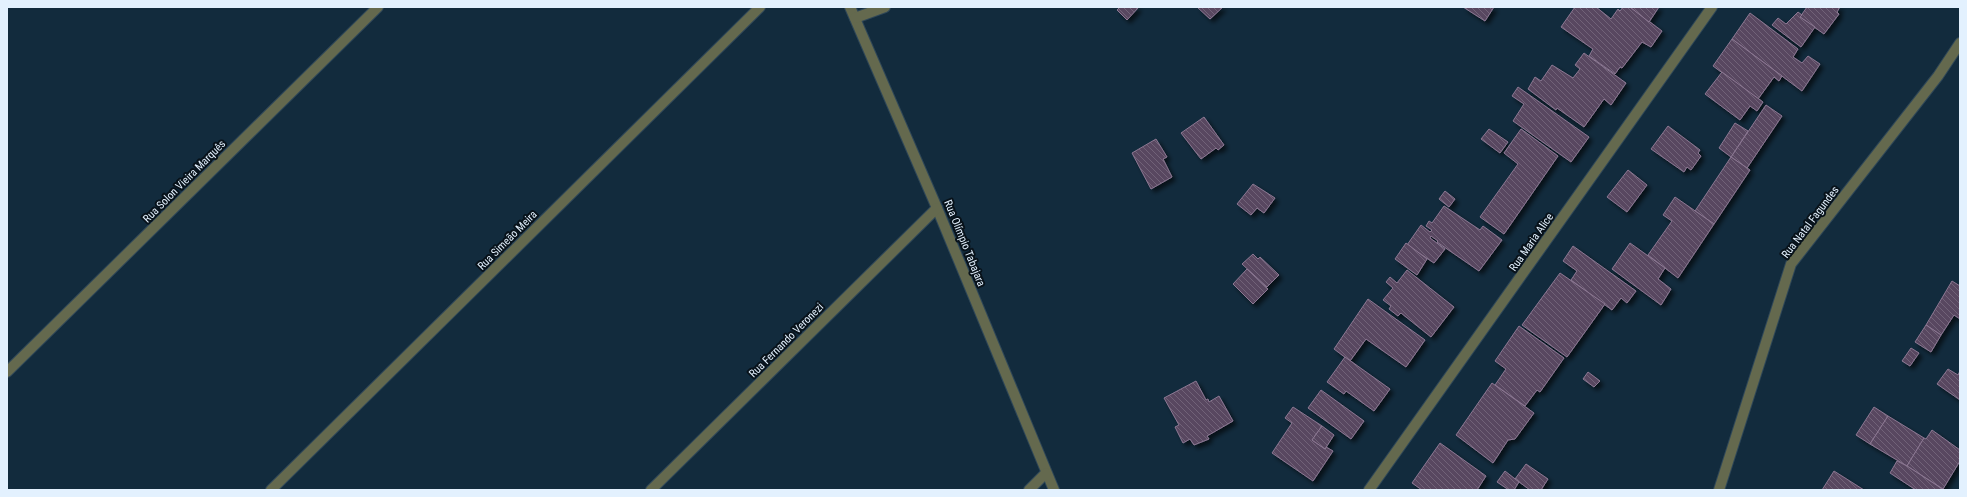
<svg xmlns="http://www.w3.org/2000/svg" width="1967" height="497" font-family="'Roboto Condensed',sans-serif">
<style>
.building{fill:url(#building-back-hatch);stroke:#8c7893;filter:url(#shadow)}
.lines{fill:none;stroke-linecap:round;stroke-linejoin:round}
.street-casing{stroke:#2f4758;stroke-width:12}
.street{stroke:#64694e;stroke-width:10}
.labels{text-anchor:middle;stroke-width:4;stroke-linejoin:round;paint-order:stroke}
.street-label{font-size:11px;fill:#e3f1fe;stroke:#08121a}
</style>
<defs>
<pattern id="building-back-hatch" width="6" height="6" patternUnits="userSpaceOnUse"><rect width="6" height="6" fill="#594760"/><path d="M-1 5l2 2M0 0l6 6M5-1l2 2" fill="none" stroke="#716278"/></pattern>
<filter id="shadow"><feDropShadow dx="3.5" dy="3.5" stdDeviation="2" flood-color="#0009"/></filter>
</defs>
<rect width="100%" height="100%" fill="#122b3d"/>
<g class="building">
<path d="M1120 7H1137L1138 8 1127 20 1117 10Z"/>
<path d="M1197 7H1223L1210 19Z"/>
<path d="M1463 7H1494L1485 21Z"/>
<path d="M1575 7H1596L1611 19 1618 9 1620 11 1623 7H1630L1662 31 1651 47 1642 42 1622 68 1620 67 1615 74 1589 56 1593 49 1561 27Z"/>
<path d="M1630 7H1659L1649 22Z"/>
<path d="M1807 7H1840L1837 12 1839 14 1824 34 1800 17Z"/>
<path d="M1798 12 1802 15 1800 17 1815 27 1801 47 1772 25 1778 18 1786 24Z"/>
<path d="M1750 13 1798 49 1793 57 1802 63 1808 56 1820 64 1802 91 1732 39Z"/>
<path d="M1732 39 1782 76 1779 81 1774 77 1758 99 1713 66Z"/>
<path d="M1584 53 1626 83 1611 105 1604 99 1584 127 1557 108 1556 110 1528 89 1535 77 1541 81 1552 65 1573 78 1580 69 1575 65Z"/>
<path d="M1722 72 1763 102 1757 111 1750 106 1740 120 1705 94Z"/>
<path d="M1518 87 1589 137 1571 162 1513 121 1524 104 1512 96Z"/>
<path d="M1766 105 1782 116 1747 168 1731 157Z"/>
<path d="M1204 117 1224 145 1218 150 1216 148 1201 159 1181 133Z"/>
<path d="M1735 123 1748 131 1731 157 1719 148Z"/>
<path d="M1668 126 1700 150 1698 153 1701 156 1691 170 1687 167 1684 172 1651 149Z"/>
<path d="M1489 129 1508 142 1500 153 1481 139Z"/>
<path d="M1521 129 1558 156 1504 234 1480 217 1518 164 1504 153Z"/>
<path d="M1156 139 1167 157 1163 159 1172 177 1151 189 1132 153Z"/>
<path d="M1731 157 1750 170 1714 224 1695 211Z"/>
<path d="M1628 170 1647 185 1627 212 1607 197Z"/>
<path d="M1253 184 1275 198 1264 213 1257 208 1251 215 1237 204Z"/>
<path d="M1445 191 1455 199 1449 207 1439 199Z"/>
<path d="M1675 197 1714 224 1678 278 1648 255 1672 221 1663 215Z"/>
<path d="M1444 206 1480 230 1483 226 1502 240 1479 271 1437 242 1438 241 1431 236 1430 238 1445 249 1434 263 1407 245 1421 225 1430 232 1432 230 1426 226 1429 221 1432 223Z"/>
<path d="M1406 243 1427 259 1417 275 1395 259Z"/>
<path d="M1630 243 1665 268 1658 279 1671 289 1661 305 1612 269Z"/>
<path d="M1573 246 1636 291 1627 303 1621 298 1612 310 1571 280 1577 271 1563 261Z"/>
<path d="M1253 254 1258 259 1260 257 1279 275 1267 287 1242 264Z"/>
<path d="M1247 269 1268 289 1253 304 1233 284Z"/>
<path d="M1407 270 1454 307 1431 337 1401 313 1398 316 1389 309 1391 306 1383 300 1393 288 1386 282 1390 277 1397 283Z"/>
<path d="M1560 273 1605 304 1567 357 1522 325Z"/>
<path d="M1952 281 1960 286V319L1954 315 1941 335 1926 325Z"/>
<path d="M1368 299 1425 340 1406 367 1366 339 1350 361 1334 349Z"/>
<path d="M1926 325 1941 335 1931 352 1915 342Z"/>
<path d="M1519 326 1564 358 1540 392 1537 390 1525 406 1495 385 1506 369 1495 361Z"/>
<path d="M1911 348 1919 353 1910 366 1902 361Z"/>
<path d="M1345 357 1390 389 1374 411 1346 391 1344 394 1327 382Z"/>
<path d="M1948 369 1958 375 1960 371V400L1937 384Z"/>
<path d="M1588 372 1600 381 1594 387 1583 379Z"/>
<path d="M1196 381 1206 400 1208 399 1209 402 1219 396 1233 421 1207 436 1209 439 1194 445 1190 439 1183 443 1175 427 1179 425 1164 398Z"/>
<path d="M1492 383 1534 413 1515 439 1508 440 1493 463 1456 435Z"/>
<path d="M1321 390 1364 421 1351 439 1308 408Z"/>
<path d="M1293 407 1322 426 1312 440 1325 449 1326 447 1333 451 1313 481 1272 453 1292 423 1285 418Z"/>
<path d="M1874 407 1888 416 1870 444 1856 435Z"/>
<path d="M1888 416 1924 438 1907 466 1870 444Z"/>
<path d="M1322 426 1334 435 1325 449 1312 440Z"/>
<path d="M1932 430 1960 450V461L1943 489 1907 466 1924 438 1926 439Z"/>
<path d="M1440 443 1486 476 1477 490H1422L1412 483Z"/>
<path d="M1897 461 1907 466 1944 490H1916L1890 473Z"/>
<path d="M1526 464 1548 479 1541 490H1530L1515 479Z"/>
<path d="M1505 471 1519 482 1514 490H1509L1497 482Z"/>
<path d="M1834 471 1864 490H1822Z"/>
</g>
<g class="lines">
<defs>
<g id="street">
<path d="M850 7 937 208 1054 490"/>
<path d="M855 18 885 7"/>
<path d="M7 372 378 7"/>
<path d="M271 490 760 7"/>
<path d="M651 490 937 208"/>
<path d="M1029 490 1046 473"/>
<path d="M1369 490 1712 7"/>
<path d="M1719 490 1791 264 1938 76 1960 43"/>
</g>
</defs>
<use href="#street" class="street-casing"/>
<use href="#street" class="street"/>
</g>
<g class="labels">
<g class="street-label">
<text transform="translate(184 181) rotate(-45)" y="4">Rua Solon Vieira Marquês</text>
<text transform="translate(1810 222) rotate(-53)" y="4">Rua Natal Fagundes</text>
<text transform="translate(507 240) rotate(-45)" y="4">Rua Simeão Meira</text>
<text transform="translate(1531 242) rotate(-55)" y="4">Rua Maria Alice</text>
<text transform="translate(965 243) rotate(68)" y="4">Rua Olímpio Tabajara</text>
<text transform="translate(786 340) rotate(-45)" y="4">Rua Fernando Veronezi</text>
</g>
</g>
<rect width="1967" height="497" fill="none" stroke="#e3f1fe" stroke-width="16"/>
</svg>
